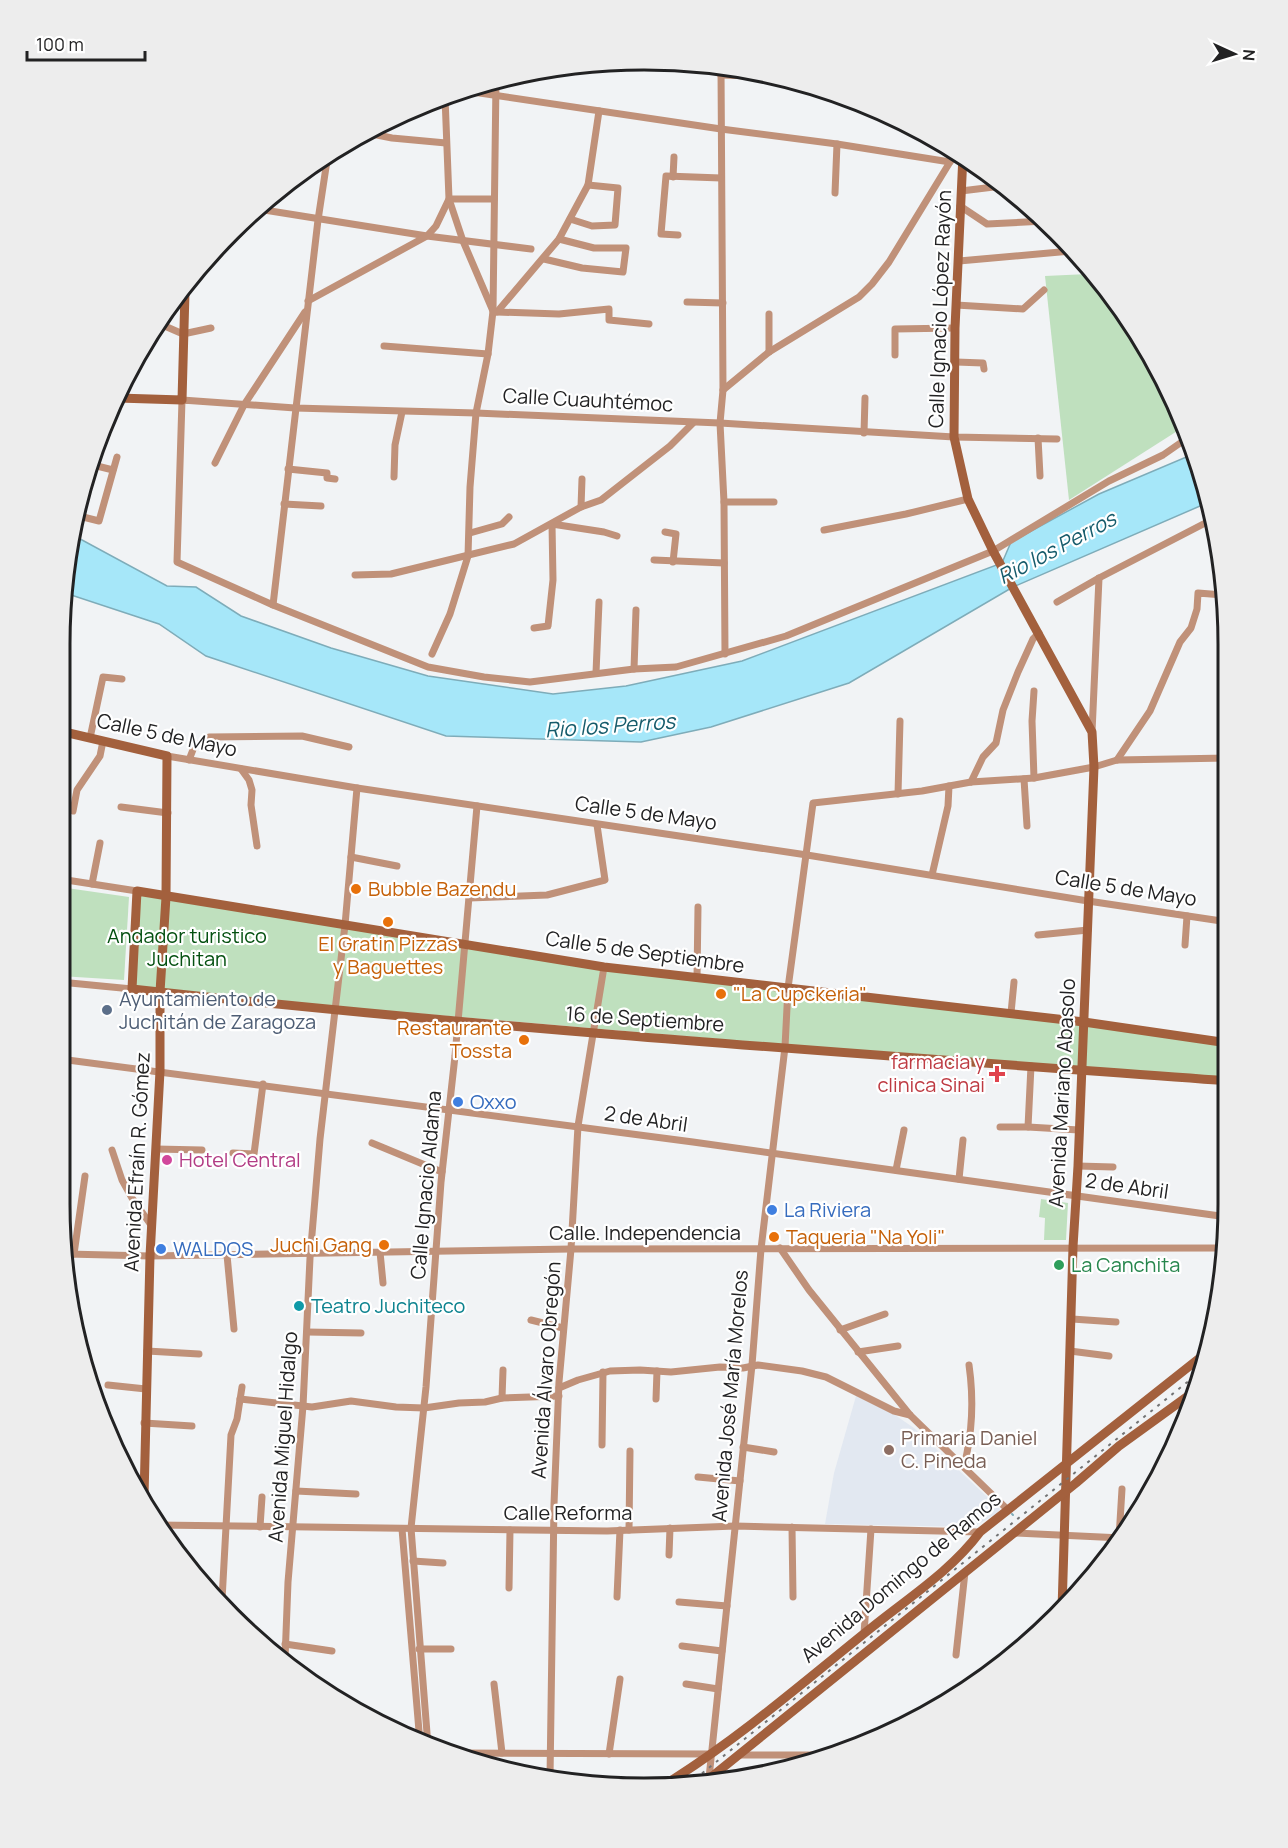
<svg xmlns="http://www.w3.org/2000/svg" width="1288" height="1848" font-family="Manrope,sans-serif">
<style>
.built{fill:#e2e8f1}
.green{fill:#bfe0be}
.water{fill:#a6e7f9;stroke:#7eacb9;stroke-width:1.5}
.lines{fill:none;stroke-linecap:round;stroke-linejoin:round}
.stream{stroke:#7eacb9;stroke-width:2}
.street{stroke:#c09179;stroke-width:7}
.secondary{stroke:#a3603d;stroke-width:9}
.rail{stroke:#727374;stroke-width:2;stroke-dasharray:3 6;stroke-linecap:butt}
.food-dot{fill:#e8710a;stroke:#fff;stroke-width:2}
.service-dot{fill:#5c6f8a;stroke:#fff;stroke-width:2}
.health-dot{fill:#e0444e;stroke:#fff;stroke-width:2}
.shop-dot{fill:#3f7fe0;stroke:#fff;stroke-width:2}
.hotel-dot{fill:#d1479c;stroke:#fff;stroke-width:2}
.leisure-dot{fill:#2e9e5b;stroke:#fff;stroke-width:2}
.culture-dot{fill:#0f9aa8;stroke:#fff;stroke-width:2}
.education-dot{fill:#8d6e63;stroke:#fff;stroke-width:2}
.labels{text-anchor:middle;stroke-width:4.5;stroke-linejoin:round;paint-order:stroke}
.street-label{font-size:20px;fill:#222223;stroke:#fff}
.food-label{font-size:20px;fill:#c56008;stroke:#fff;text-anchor:start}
.park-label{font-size:20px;fill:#045010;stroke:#fff}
.service-label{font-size:20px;fill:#4e5e75;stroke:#fff;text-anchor:start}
.health-label{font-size:20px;fill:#be3a42;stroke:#fff;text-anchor:end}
.shop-label{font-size:20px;fill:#366cbe;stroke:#fff;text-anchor:start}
.hotel-label{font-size:20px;fill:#b23c85;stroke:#fff;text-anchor:start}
.leisure-label{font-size:20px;fill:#27864d;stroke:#fff;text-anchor:start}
.culture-label{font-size:20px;fill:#0d838f;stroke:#fff;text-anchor:start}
.education-label{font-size:20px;fill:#785e54;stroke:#fff;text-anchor:start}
.water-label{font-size:21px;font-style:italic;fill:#155b6b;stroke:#fff}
.rim{fill:none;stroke:#222223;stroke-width:3}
</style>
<rect width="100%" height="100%" fill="#f1f3f5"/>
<path class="built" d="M856 1396 895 1415 914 1428 1000 1509 996 1514 973 1527 825 1524 834 1473Z"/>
<g class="green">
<path d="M1088 274 1168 385 1182 428 1069 500 1045 276Z"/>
<path d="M60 887 129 897 124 980 60 976Z"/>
<path d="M137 891 604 967 1228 1042V1081L1082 1070 132 989Z"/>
<path d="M1041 1199 1068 1203 1066 1240H1044L1045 1218 1039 1217Z"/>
</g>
<path class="water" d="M1191 455 1207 503 1013 587 849 683 711 727 641 742 446 736 206 656 159 624 65 593 71 534 167 586 196 587 241 616 331 648 428 676 553 694 626 686 742 661 1002 563 1011 542 1099 494Z"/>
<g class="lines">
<path class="stream" d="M1012 1514 1013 1515"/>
<g class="street">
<path d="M721 68 723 390 720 423 724 502 725 654"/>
<path d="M721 75 751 76V71"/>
<path d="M466 91 721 129 837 144 950 162 957 152"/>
<path d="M445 97 449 199 463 241 493 311 497 312 559 239 588 185 599 111"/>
<path d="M367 133 392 138 446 143"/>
<path d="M315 163 326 165"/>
<path d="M673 177 674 157"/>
<path d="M961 191 1002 186"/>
<path d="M835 193 837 144"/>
<path d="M960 206 987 224 1045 221"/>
<path d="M258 209 427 236 531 249"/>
<path d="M570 219 592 226 615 225 618 188 588 185"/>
<path d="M678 235 661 234 666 176 721 178"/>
<path d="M544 259 582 268 623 272 626 248H594L559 239"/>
<path d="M959 261 1071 251"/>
<path d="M308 301 427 236 436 226 449 199H494"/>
<path d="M687 302 723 303"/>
<path d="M956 305 1023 309 1044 290"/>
<path d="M497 312 559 314 609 309V320L649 324"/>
<path d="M769 314V352"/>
<path d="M160 324 183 334 211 328"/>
<path d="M384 346 488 354"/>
<path d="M895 355V329L955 328"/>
<path d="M956 362 983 363 984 369"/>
<path d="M723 390 769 352 859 297 872 284 889 262 950 162"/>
<path d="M864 433 865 398"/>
<path d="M1038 438 1040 476"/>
<path d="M1057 439 954 437 720 423 476 413 295 408 182 400 177 562 273 605 428 667 484 677 530 682 634 669 676 667 786 636 993 551 1109 481 1163 455 1186 439"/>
<path d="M215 463 244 405 305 312"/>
<path d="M97 466 113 470"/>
<path d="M288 469 327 473V478L335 479"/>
<path d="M394 477 395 445 402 412"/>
<path d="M724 502H774"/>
<path d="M284 504 321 506"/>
<path d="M581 507 582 479"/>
<path d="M75 515 99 521 117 457"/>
<path d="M824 530 906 514 968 499"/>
<path d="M665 532 676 534 673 562"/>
<path d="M470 533 502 524 509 517"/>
<path d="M654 560 724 563"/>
<path d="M355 575 391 574 514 544 581 507 601 500 670 446 693 423"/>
<path d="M1057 602 1099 578 1213 519"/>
<path d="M273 605 318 220 328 154"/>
<path d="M534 628 548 626 553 580 552 524 604 532 617 536"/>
<path d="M432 654 450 614 468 556 470 487 476 413 488 354 493 311 496 81"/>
<path d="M634 669 636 610"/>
<path d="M596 673 599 602"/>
<path d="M1092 732 1099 578"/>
<path d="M90 738 103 677 122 679"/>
<path d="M167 756 357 788 807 855 1088 901 1228 922"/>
<path d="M189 760 194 747 209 737 302 736 349 747"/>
<path d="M1117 760 1150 711 1180 642 1191 628 1197 609 1198 593 1223 595"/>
<path d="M241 769 249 780 252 790 251 805 257 846"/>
<path d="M1034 778 1032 721 1034 691"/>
<path d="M1024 779 1027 826"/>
<path d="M971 782 983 757 996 743 1003 710 1018 672 1033 639 1039 633"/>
<path d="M898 794 900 721"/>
<path d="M121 807 168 813"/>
<path d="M73 811 77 790 100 756 103 741"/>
<path d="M351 857 397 866"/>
<path d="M932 875 948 806 949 786"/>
<path d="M60 879 137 891"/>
<path d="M92 884 100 843"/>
<path d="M469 898 547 895 605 880 597 825"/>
<path d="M1038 935 1088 930"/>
<path d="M1185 945 1187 916"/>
<path d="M697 978 698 907"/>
<path d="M60 982 132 989"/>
<path d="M1011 1013 1014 982"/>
<path d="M60 1059 693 1142 1227 1217"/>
<path d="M1000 1127H1028L1079 1130"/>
<path d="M1028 1127 1031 1066"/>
<path d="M372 1143 442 1172"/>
<path d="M156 1149 202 1150"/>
<path d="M112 1150 122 1180 132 1198 151 1225"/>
<path d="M233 1153 254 1154 263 1084"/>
<path d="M1078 1166 1113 1167"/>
<path d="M896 1170 904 1130"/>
<path d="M959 1179 963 1140"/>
<path d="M780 1248 809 1290 910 1415 1008 1510"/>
<path d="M380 1252 383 1283"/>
<path d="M67 1254 150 1256 571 1249 1224 1248"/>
<path d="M74 1254 85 1176"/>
<path d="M227 1255 234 1329"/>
<path d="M1072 1319 1116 1322"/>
<path d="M531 1320 563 1328"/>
<path d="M840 1330 885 1314"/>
<path d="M307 1332 361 1333"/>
<path d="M147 1351 199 1354"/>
<path d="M1070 1351 1109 1356"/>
<path d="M858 1352 898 1346"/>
<path d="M108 1385 146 1389"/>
<path d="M559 1388 578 1380 610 1371 640 1370 671 1372 720 1367 743 1368 758 1365 802 1371 826 1377 894 1411 910 1415"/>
<path d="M502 1398 503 1370"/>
<path d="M240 1399 312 1407 351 1401 396 1407 424 1408 459 1403 485 1402 502 1398 559 1396"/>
<path d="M656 1399 657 1371"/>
<path d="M144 1423 192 1426"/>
<path d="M602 1445 603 1372"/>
<path d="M743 1447 774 1452"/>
<path d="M964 1466C973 1431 974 1400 969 1365"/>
<path d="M698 1477 740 1481"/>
<path d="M296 1491 356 1494"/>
<path d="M157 1525 607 1531 735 1526 980 1532"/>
<path d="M260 1527 262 1497"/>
<path d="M792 1527 793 1597"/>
<path d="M402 1529 420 1743"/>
<path d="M629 1530 630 1451"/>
<path d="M1014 1533 1122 1538"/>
<path d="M1119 1538 1122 1489"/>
<path d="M669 1555 670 1528"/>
<path d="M413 1561 443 1563"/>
<path d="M509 1588 510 1530"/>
<path d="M1063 1596H1074"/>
<path d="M617 1597 620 1530"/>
<path d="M222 1600 231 1435 237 1419 242 1387"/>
<path d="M679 1602 727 1606"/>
<path d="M864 1634 871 1529"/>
<path d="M285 1644 332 1651"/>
<path d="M682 1646 722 1651"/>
<path d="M419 1649H451"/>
<path d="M956 1655 965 1572"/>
<path d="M285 1659 288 1582 303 1406 310 1258 320 1139 345 925 357 788"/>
<path d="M494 1684 502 1753"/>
<path d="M686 1684 718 1689"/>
<path d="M428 1746 411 1528 426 1387 441 1182 455 1056 477 806"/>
<path d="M458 1753 710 1754"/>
<path d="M609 1754 620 1679"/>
<path d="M739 1755H823"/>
<path d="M550 1778 554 1504 559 1382 571 1249 578 1126 604 967"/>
<path d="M709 1778 752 1365 761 1249 785 1047 788 988 813 803 922 791 971 782 1034 778 1094 767 1117 760 1228 758"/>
</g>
<g class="secondary">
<path d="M963 155 955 328 954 437 968 499 993 551 1092 732 1094 767 1078 1166 1073 1247 1062 1610"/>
<path d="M118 398 182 400 185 292"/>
<path d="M60 731 167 756 166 897 160 992V1071L150 1256 144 1497"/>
<path d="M1228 1043 1084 1022 604 967 137 891 132 989C496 1029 862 1054 1228 1081"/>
<path d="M710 1778 1076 1483 1119 1446 1195 1391"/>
<path d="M672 1780C742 1736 806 1680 871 1628 908 1598 951 1571 980 1532L1206 1353"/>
</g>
<path class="rail" d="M695 1779 1201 1371"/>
</g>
<g class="food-dot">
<circle cx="356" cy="889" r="6"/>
<circle cx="388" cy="922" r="6"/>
<circle cx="721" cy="994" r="6"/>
<circle cx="524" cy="1040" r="6"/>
<circle cx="774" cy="1237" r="6"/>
<circle cx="384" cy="1245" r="6"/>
</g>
<circle class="service-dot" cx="107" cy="1010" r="6"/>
<path class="health-dot" d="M994 1065h6v6h6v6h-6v6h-6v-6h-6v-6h6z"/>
<g class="shop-dot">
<circle cx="458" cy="1102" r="6"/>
<circle cx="772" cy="1210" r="6"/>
<circle cx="161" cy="1249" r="6"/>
</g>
<circle class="hotel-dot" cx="167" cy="1160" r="6"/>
<circle class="leisure-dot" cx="1059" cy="1265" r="6"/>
<circle class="culture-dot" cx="299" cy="1306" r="6"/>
<circle class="education-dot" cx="889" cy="1450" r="6"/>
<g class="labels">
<g class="street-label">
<text transform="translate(940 309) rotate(-88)" y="7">Calle Ignacio López Rayón</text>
<text transform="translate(588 400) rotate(3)" y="7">Calle Cuauhtémoc</text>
<text transform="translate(167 735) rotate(12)" y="7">Calle 5 de Mayo</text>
<text transform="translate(646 813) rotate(8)" y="7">Calle 5 de Mayo</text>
<text transform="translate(1126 888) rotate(9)" y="7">Calle 5 de Mayo</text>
<text transform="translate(645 952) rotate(8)" y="7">Calle 5 de Septiembre</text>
<text transform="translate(645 1019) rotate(4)" y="7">16 de Septiembre</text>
<text transform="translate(1062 1093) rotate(-87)" y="7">Avenida Mariano Abasolo</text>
<text transform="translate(646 1119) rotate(8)" y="7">2 de Abril</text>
<text transform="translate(137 1162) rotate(-87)" y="7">Avenida Efraín R. Gómez</text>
<text transform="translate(426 1185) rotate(-85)" y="7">Calle Ignacio Aldama</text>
<text transform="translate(1127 1186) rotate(8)" y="7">2 de Abril</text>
<text x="645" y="1240">Calle. Independencia</text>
<text transform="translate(546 1370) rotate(-86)" y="7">Avenida Álvaro Obregón</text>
<text transform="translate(730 1396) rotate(-85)" y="7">Avenida José María Morelos</text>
<text transform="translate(283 1437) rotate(-86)" y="7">Avenida Miguel Hidalgo</text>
<text x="568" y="1520">Calle Reforma</text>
<text transform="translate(901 1577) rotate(-40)" y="7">Avenida Domingo de Ramos</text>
</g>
<g class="food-label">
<text x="368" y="896">Bubble Bazendu</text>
<text x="388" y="951" text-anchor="middle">El Gratin Pizzas<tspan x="388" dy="23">y Baguettes</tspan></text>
<text x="733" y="1001">"La Cupckeria"</text>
<text x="512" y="1035" text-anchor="end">Restaurante<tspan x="512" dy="23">Tossta</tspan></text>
<text x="786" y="1244">Taqueria "Na Yoli"</text>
<text x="372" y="1252" text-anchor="end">Juchi Gang</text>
</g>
<g class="park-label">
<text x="187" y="943">Andador turistico<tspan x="187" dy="23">Juchitan</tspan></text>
</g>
<g class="service-label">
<text x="119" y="1006">Ayuntamiento de<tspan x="119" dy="23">Juchitán de Zaragoza</tspan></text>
</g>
<g class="health-label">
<text x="985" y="1069">farmacia y<tspan x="985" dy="23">clinica Sinai</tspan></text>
</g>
<g class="shop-label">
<text x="470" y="1109">Oxxo</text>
<text x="784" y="1217">La Riviera</text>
<text x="173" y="1256">WALDOS</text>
</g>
<g class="hotel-label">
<text x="179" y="1167">Hotel Central</text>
</g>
<g class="leisure-label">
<text x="1071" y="1272">La Canchita</text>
</g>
<g class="culture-label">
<text x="311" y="1313">Teatro Juchiteco</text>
</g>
<g class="education-label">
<text x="901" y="1445">Primaria Daniel<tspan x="901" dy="23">C. Pineda</tspan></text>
</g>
<g class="water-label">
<text transform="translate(1057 548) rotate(-28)" y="7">Rio los Perros</text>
<text transform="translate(610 726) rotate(-4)" y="7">Rio los Perros</text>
</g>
</g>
<path d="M0 0H1288V1848H0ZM644 70H644A574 574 0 0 1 1218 644V1204A574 574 0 0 1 644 1778H644A574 574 0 0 1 70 1204V644A574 574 0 0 1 644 70Z" fill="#ededed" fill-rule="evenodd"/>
<path class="rim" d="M644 70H644A574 574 0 0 1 1218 644V1204A574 574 0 0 1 644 1778H644A574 574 0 0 1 70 1204V644A574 574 0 0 1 644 70Z"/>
<g transform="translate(1234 54) rotate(94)" stroke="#ffffff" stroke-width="4.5" paint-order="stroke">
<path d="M0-4.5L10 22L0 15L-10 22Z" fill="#222223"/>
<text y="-9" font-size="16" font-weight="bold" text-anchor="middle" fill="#222223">N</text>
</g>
<path d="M27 51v9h118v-9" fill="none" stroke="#222223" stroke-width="3"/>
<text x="36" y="51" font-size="18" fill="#222223" stroke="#ffffff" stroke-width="4.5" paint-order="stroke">100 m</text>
</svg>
